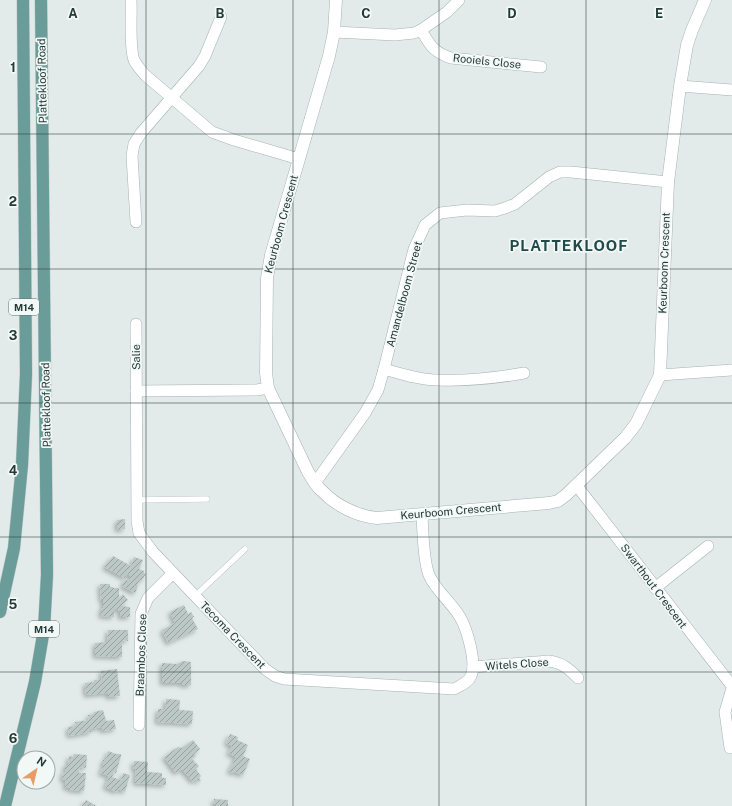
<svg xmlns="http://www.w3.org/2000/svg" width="732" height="806" font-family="'Public Sans',sans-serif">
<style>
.building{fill:url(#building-hatch);filter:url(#shadow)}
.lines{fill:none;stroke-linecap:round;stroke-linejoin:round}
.service-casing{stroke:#a5b2b1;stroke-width:6}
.minor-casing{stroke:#a5b2b1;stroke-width:12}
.tertiary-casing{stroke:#a5b2b1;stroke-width:13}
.primary-casing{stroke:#c2c8c8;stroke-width:13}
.service{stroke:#fff;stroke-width:5.5}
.minor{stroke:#fff;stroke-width:11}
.tertiary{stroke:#fff;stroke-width:12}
.primary{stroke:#6a9d99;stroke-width:12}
.grid{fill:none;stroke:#243a39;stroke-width:1;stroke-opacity:0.55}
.labels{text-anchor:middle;stroke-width:3.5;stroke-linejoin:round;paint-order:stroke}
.shield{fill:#f2f8f6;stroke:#627372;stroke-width:1}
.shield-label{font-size:10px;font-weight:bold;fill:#243a39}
.street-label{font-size:11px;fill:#243a39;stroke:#f2f8f6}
.district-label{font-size:15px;font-weight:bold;letter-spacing:1px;fill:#214b49;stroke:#f2f8f6}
.grid-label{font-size:13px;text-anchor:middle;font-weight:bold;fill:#243a39;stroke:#f2f8f6;stroke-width:3.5;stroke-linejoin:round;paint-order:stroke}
</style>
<defs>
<pattern id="building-hatch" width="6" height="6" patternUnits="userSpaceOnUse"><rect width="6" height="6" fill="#bbc8c5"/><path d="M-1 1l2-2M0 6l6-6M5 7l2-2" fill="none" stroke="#98a3a1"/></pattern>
<filter id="shadow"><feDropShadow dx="-2.5" dy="2.5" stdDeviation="2" flood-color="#0004"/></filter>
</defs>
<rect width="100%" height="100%" fill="#e2ebe9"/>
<g class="building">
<path d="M125 519V529L117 530V520Z"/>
<path d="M113 556 131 566 134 557 143 560 139 569 144 571V573L146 574 141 581 140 580 137 585 138 586 135 593 122 586 125 579 128 581 131 576 127 574 125 578 104 567Z"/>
<path d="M100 584H110V587H113V588H119V598L123 594 128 600 121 606 130 607V617H120V611L116 608 114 610V617L101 616V609L103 608V600H101Z"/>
<path d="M184 605 188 614 191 612 194 617 192 618 198 629 168 643 162 630 175 623 170 612Z"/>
<path d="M108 630H128V641L122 640V657L95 656V643L107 642Z"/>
<path d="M183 661 191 662V685H182V683H162V663L177 664Z"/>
<path d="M117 669 120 696 108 697V693L86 695 85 683 94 682V680L102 679 101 671Z"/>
<path d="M166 699 180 700 179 710 193 711 192 724 157 722 158 709H165Z"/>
<path d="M103 710 106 721 114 720 116 729 102 731V727L91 729V732L69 736 68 727 76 726 75 722 89 720 88 715 94 714V712Z"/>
<path d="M230 734 238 737 237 740 248 745 243 756 250 759 243 775 235 772 232 773 229 771 236 757 228 753 232 746 226 743Z"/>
<path d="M193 740 200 749 194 754 196 756 192 759 199 766 196 769 201 776 199 778 201 781 199 782 196 779 193 782 182 769 176 773 164 757 178 747 182 748Z"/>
<path d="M108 751 116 754H121V756L116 773 114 772 112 777 121 780 123 773 130 775 125 792 118 789 117 792 105 787 109 776 100 773 103 766V760L106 759Z"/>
<path d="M74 754 87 755 86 768 80 767 79 773H86L84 791 70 790 71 788H65L66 780H62L63 772H65V765H68L69 756 73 757Z"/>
<path d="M134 761 148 762 147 772 162 773V778H166V785L135 783 136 769H133Z"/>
<path d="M214 799 228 800V806H214Z"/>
<path d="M86 800 97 806H82Z"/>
</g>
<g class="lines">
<defs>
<g id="service">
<path d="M137 500 207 499"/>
<path d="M195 596 245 549"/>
</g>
<g id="minor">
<path d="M131 0C132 15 129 46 134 60 137 66 141 70 145 75L212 132 234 140 299 159"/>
<path d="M421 30C430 45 433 52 451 58L541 67"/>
<path d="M334 32 395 35 414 33 421 30 447 12 459 0"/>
<path d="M680 86 732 90"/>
<path d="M136 222 132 156 134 144 141 133 199 66 205 56 221 17"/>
<path d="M136 324 137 521 139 533 153 552 265 669 275 676 284 679 454 689C461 685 468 683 471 676 477 663 467 629 460 617 451 602 436 591 429 575 423 560 423 531 422 514"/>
<path d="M384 369C402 374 420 380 438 380 467 381 496 378 524 373"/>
<path d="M660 375 732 370"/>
<path d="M136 391 257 390 268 388"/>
<path d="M315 483 365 413 378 390 384 369 414 249 425 225 440 213 467 210 495 211 505 208 515 204 549 177 560 172H571L668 182"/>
<path d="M577 486 732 686"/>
<path d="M655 588 708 546"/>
<path d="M473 667 549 661C563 663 569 669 578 678"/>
<path d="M139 725 141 614 148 598 173 573"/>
<path d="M730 748 725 712 732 688"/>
</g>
<path id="tertiary" d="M336 0 334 32 329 56 271 255 267 278 266 373 268 388 308 472C312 478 315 485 321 490 335 505 356 516 377 518L549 503 558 501 566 495 625 438 636 424 660 375 668 182 680 86 687 45 692 30 705 0"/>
<g id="primary">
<path d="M0 612 14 548 22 465 26 374 23 0"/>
<path d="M5 806 35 682 44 629 47 575 41 0"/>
</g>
</defs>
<use href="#service" class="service-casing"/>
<use href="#minor" class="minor-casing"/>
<use href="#tertiary" class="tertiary-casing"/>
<use href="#primary" class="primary-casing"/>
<use href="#service" class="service"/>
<use href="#minor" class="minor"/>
<use href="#tertiary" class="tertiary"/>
<use href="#primary" class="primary"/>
</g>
<path class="grid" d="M146 0V806M293 0V806M439 0V806M586 0V806M0 134H732M0 269H732M0 403H732M0 537H732M0 672H732"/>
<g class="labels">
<g class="shield">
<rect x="9" y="299" width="30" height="16" rx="3"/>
<rect x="29" y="621" width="30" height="16" rx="3"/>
</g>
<g class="shield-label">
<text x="24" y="311">M14</text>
<text x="44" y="633">M14</text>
</g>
<g class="street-label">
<text transform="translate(487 61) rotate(6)" y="4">Rooiels Close</text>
<text transform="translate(42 81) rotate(-91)" y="4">Plattekloof Road</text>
<text transform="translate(281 224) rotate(-75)" y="4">Keurboom Crescent</text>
<text transform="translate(664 263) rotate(-88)" y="4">Keurboom Crescent</text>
<text transform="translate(404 294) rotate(-75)" y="4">Amandelboom Street</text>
<text transform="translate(136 357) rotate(-91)" y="4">Salie</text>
<text transform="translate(46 405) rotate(-91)" y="4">Plattekloof Road</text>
<text transform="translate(451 511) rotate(-5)" y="4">Keurboom Crescent</text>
<text transform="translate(654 586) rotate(53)" y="4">Swarthout Crescent</text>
<text transform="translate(233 635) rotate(46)" y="4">Tecoma Crescent</text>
<text transform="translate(141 655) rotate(-88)" y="4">Braambos Close</text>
<text transform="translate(517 664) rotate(-4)" y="4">Witels Close</text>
</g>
<g class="district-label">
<text x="569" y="251">PLATTEKLOOF</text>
</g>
</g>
<g class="grid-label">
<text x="73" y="18">A</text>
<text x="220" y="18">B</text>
<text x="366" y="18">C</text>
<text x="512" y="18">D</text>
<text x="659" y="18">E</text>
<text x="13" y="72">1</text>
<text x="13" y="206">2</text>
<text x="13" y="340">3</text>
<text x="13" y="475">4</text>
<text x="13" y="609">5</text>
<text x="13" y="743">6</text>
</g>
<g transform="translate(36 770) rotate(34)"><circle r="19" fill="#f2f8f6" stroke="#a0acaa"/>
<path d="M0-3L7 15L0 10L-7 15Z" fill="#e69d65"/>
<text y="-6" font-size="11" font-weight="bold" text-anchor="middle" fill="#243a39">N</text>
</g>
</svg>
